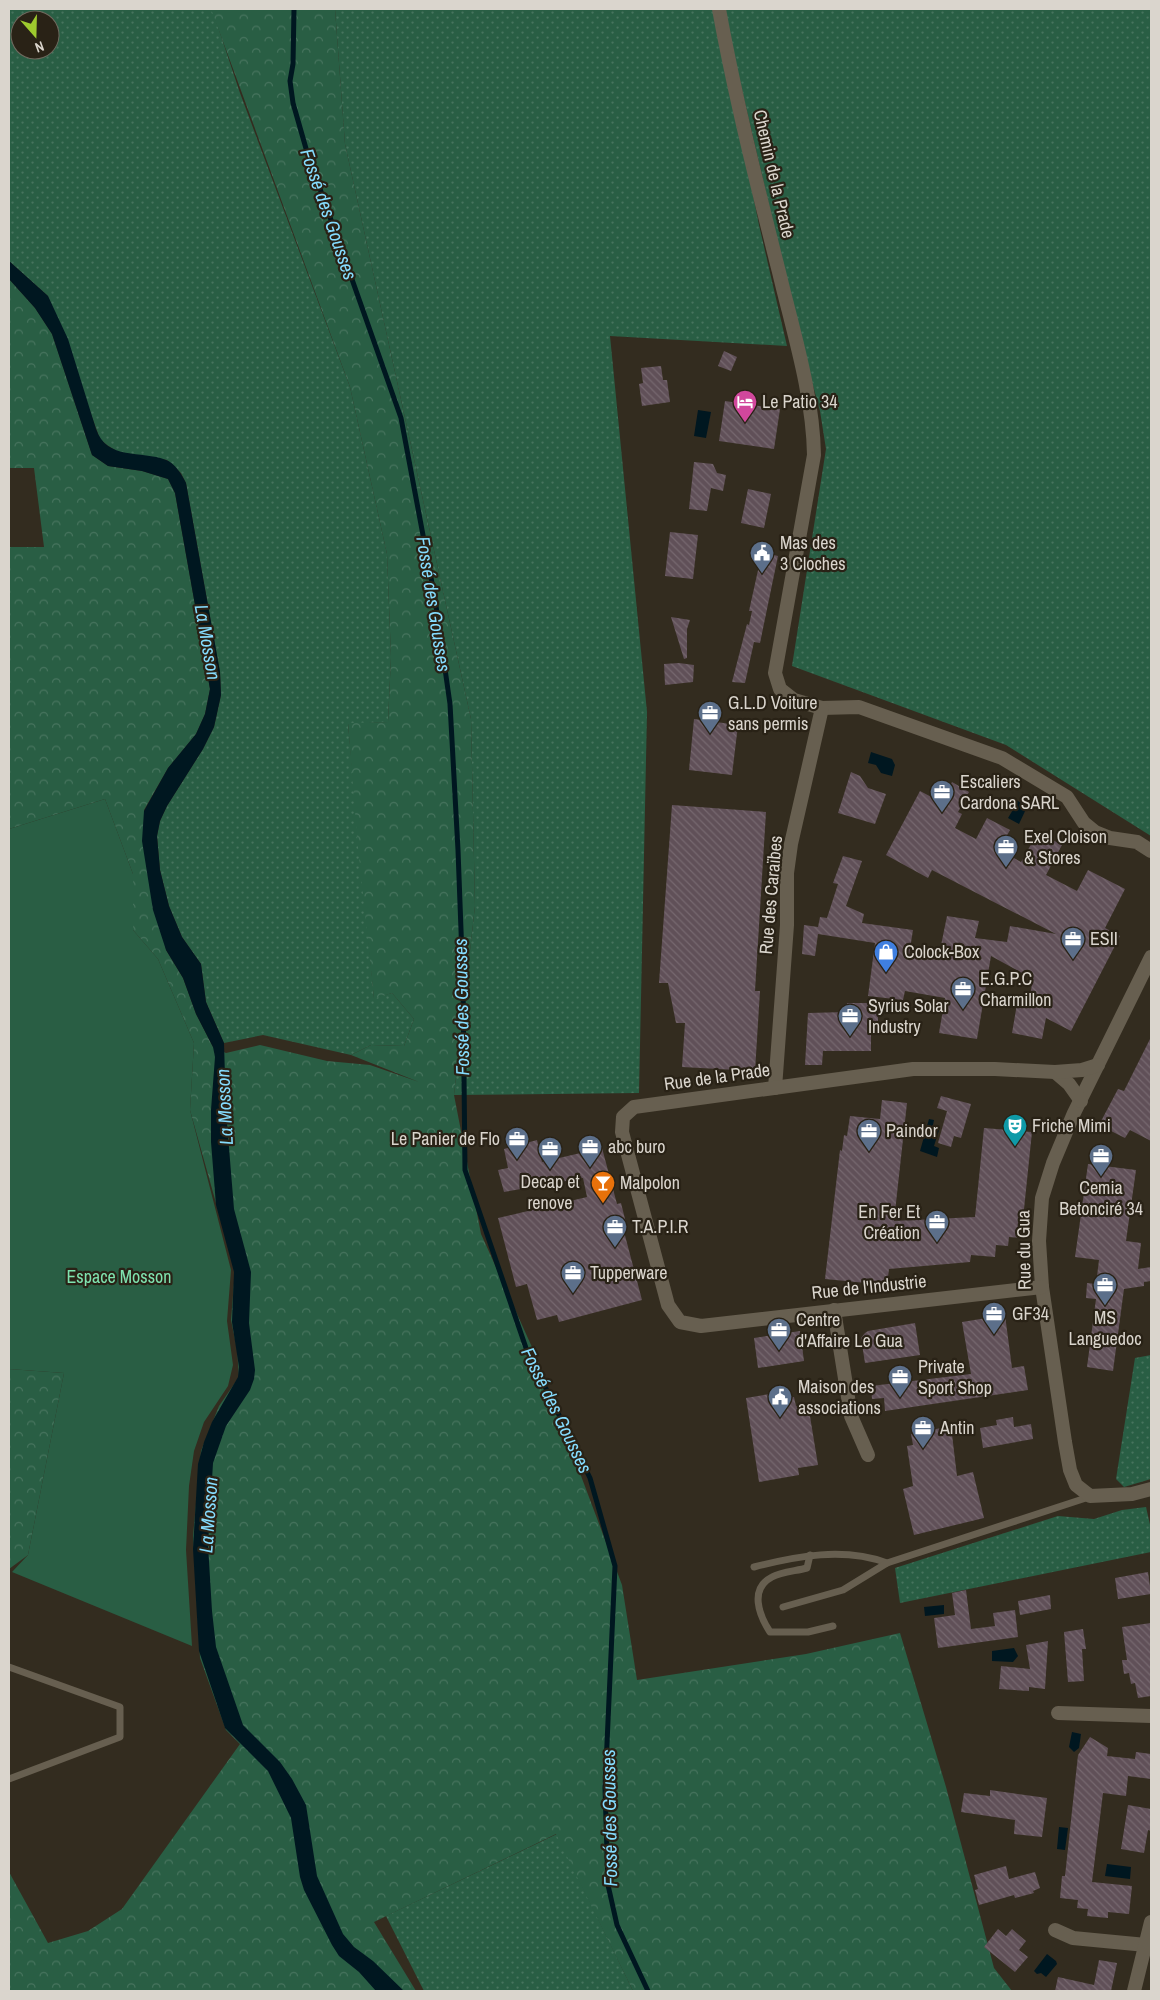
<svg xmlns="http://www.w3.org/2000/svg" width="1160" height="2000" font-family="'Archivo Narrow',sans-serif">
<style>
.grass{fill:url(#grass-dots);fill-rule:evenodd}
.forest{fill:url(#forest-crowns)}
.green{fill:#295e44}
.water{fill:#001720}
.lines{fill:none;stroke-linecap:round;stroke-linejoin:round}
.stream{stroke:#001720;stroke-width:5}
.building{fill:url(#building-back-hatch)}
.lane{stroke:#675f50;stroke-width:7}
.street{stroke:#675f50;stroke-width:14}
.labels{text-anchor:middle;stroke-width:4.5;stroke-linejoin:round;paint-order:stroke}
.street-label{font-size:18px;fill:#dad5cd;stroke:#292216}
.poi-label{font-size:18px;fill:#dad5cd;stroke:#292216;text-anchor:start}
.park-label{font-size:18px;fill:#7fe3af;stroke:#292216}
.water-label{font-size:19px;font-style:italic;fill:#85dcfe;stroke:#292216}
</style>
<defs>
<pattern id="grass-dots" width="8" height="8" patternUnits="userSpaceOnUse" patternTransform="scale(1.25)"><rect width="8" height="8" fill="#295e44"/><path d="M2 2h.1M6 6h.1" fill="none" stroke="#47745e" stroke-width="1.8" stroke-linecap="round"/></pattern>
<pattern id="forest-crowns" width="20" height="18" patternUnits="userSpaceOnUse" patternTransform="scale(1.25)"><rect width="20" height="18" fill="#295e44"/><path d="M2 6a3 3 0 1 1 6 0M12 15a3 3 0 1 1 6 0" fill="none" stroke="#47745e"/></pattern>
<pattern id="building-back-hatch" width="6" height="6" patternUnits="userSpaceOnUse" patternTransform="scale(1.25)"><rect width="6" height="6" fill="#605058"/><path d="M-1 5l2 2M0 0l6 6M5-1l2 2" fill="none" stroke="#76686f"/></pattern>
</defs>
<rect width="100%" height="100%" fill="#332c1f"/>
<g class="grass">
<path d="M9 9H212L240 93 350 387 387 554 391 657 388 722 348 724 374 998 392 993 414 1019 404 1046 371 1045 351 1055 263 1035 224 1043 206 1002 201 964 182 937 169 906 160 870 157 836 160 821 167 806 203 749 214 727 221 695 220 672 186 483 181 473 167 460 118 452 107 445 100 439 48 296 9 261ZM20 20H50V50H20Z"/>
<path d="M335 9H716L759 225 787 346 610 336 647 712 639 1093 454 1095 475 906 471 719 345 144Z"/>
<path d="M723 9H1151V836L1006 745 792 666 826 449 820 411 802 346Z"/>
<path d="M1151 1355V1479L1124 1487 1116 1479 1135 1358Z"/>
<path d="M1146 1507 1151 1529V1552L900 1603 895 1568 1058 1516 1094 1519 1122 1510Z"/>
<path d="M557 1834 633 1991H424L386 1916Z"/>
</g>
<g class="forest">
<path d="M211 9H335L345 144 471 719 475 906 454 1095 481 1234 536 1356 622 1585 637 1680 806 1654 900 1633 946 1787 994 1968 1012 1991H633L556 1834 374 1922 416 1991H9V1872L48 1943 88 1931 122 1909 240 1744 226 1730 200 1658 193 1536 201 1451 219 1406 239 1377 237 1349 231 1320 235 1271 190 1110 194 1043 158 959 133 930V874L105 799 9 829V547H44L34 468H9V279L35 308 52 334 92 455 108 466 142 471 168 479 175 493 210 689 205 714 196 734 168 768 144 810 166 950 183 978 196 1014 213 1047 226 1053 260 1045 327 1061 370 1065 419 1082 351 1055 371 1045 404 1046 414 1019 392 993 374 999 357 837 348 723 388 722 391 657 387 554 350 387Z"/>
<path d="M9 1369 64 1373 28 1555 9 1569Z"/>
</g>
<path class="green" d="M105 799 133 874V930L158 959 194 1043 190 1110 231 1270 227 1321 233 1365 228 1386 204 1422 194 1451 189 1486 186 1550 192 1646 12 1572 28 1555 64 1373 9 1369V829Z"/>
<g class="water">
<path d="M9 261 48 296 68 339 96 429C107 461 141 450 166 460 175 463 182 475 186 483L220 672 221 695 214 727 203 749 167 806 160 821 157 836 160 870 169 906 182 937 201 964 206 1002 224 1043 226 1111 234 1209 251 1272 249 1323 255 1370 254 1379 250 1390 226 1426 213 1463 208 1545 212 1611 216 1647 243 1725 280 1762 292 1779 306 1805 317 1876 343 1934 354 1947 373 1961 404 1991H376L359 1972 339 1956 332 1945 304 1890 300 1877 291 1818 268 1771 225 1728 199 1651 193 1549 198 1464 204 1442 212 1422 238 1377 239 1367 232 1322 234 1272 216 1205 211 1142V1110L215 1057 213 1047 196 1014 183 978 166 950 153 910 142 841 144 811 168 768 196 734 205 714 210 689 175 493 168 479 142 471 108 466 92 455 52 334 35 308 9 279Z"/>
<path d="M698 410 711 412 706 438 694 436Z"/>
<path d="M871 752 892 759 895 765 892 776 881 773 876 765 868 763Z"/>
<path d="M1012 797 1027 807 1019 824 1008 818 1014 808 1008 805V798Z"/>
<path d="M929 1119 934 1120 933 1125 940 1127 934 1146 939 1148 937 1157 920 1151Z"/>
<path d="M944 1605V1614L925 1616 924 1607Z"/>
<path d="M1014 1648 1018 1656 1013 1662 992 1661V1651Z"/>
<path d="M1072 1732 1081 1734 1079 1748 1074 1752 1069 1747Z"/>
<path d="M1059 1827 1068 1828 1065 1850 1057 1849Z"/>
<path d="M1107 1864 1131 1867 1130 1879 1105 1876Z"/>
<path d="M1047 1954 1056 1961 1057 1964 1046 1977 1041 1973 1037 1974 1034 1971Z"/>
</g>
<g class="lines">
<path class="stream" d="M294 9 293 64 290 81 293 103 307 152 401 418 435 599 450 704 458 850 463 983 465 1170 526 1348 590 1478 615 1566 605 1788 608 1885 617 1925 648 1991"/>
</g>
<g class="building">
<path d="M724 351 737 357 731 371 718 366Z"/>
<path d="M661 366 663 380H667L670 402 642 406 639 384 643 383 641 368Z"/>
<path d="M725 401 780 409 774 449 719 441Z"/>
<path d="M694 462 713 464 717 473 726 475 723 491 711 488 707 511 689 509Z"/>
<path d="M748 489 771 494 764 528 741 523Z"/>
<path d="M670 532 698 535 693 579 665 576Z"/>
<path d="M762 552 778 556 760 643 754 642 745 683 732 682 747 624 749 625 752 611H749Z"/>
<path d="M671 617 690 620 687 629V658L684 659Z"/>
<path d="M679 663 694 665 693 682 665 685 664 664Z"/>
<path d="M694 719 738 725 732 775 689 770Z"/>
<path d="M851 772 860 776 868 788 886 794 875 824 838 813Z"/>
<path d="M952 782 969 792 958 812 962 814 955 828 976 839 987 818 1010 830 999 850 1021 862 1038 832 1062 845 1046 875 1077 891 1088 870 1125 889 1105 928 1120 936 1071 1031 1046 1018 1042 1039 1012 1033 1017 1004 1028 1006 1033 979 991 956 977 1039 939 1033 945 998 905 991 903 1000 868 996 875 943 818 934 815 956 802 954 804 925 818 927 820 917 827 918 838 884 833 883 843 856 862 861 846 906 864 914 862 923 913 930 909 955 938 960 947 916 979 921 975 938 1007 942 1010 926 1056 934 932 870 928 878 886 855 920 791 941 802Z"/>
<path d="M672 805 766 812 755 991H760L755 1071 682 1067 685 1023H676L668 983H659Z"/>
<path d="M847 1003H878V1027H871V1051H823L822 1065H805L808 1013 846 1012Z"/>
<path d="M1151 1037V1141L1130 1130 1125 1138 1099 1125 1118 1089 1124 1091Z"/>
<path d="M941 1096 971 1104 961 1138 954 1136 951 1147 938 1143 947 1111 937 1108Z"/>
<path d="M882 1100 907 1103 894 1221 975 1217 984 1128 1032 1132 1021 1238 1009 1237 1008 1246 996 1245 995 1257 971 1255 970 1262 889 1269 887 1285 825 1279 840 1150 842 1151 844 1135 847 1136 850 1116 880 1119Z"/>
<path d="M537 1140 542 1162 602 1148 617 1204 621 1203 626 1223 622 1224 642 1300 559 1322 557 1315 537 1320 527 1284 516 1287 498 1218 587 1197 583 1178 504 1192 498 1170 508 1168 504 1149Z"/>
<path d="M1088 1164 1136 1170 1126 1241 1141 1243 1138 1269 1151 1267V1281L1144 1282V1286L1124 1289 1113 1371 1087 1367 1096 1299 1086 1298 1087 1283 1096 1284 1099 1260 1075 1257Z"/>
<path d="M1005 1315 1012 1368 1024 1366 1028 1390 885 1411 884 1398 872 1399 871 1386 971 1374 962 1322Z"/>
<path d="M915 1323 920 1355 865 1363 861 1338 865 1333 868 1331Z"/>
<path d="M800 1331 804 1361 758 1368 754 1338Z"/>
<path d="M787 1391 788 1398 794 1397 796 1406 808 1404 818 1465 798 1468 799 1475 759 1482 746 1398Z"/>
<path d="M1013 1417 1014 1427 1031 1424 1033 1439 983 1448 980 1428 997 1425 996 1420Z"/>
<path d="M951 1426 957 1476 973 1472 984 1518 914 1535 903 1489 913 1486 907 1446 913 1445 911 1434Z"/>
<path d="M1148 1572 1151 1594 1118 1599 1115 1578Z"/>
<path d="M966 1590 971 1629 995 1626 993 1613 1015 1610 1018 1637 938 1648 934 1618 955 1615 952 1593Z"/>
<path d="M1050 1595 1051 1609 1020 1615 1018 1601Z"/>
<path d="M1151 1623V1696L1138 1698 1135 1683 1131 1684 1129 1673 1124 1674 1122 1660H1127L1122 1627Z"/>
<path d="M1083 1629 1086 1649H1082L1084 1681 1068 1682 1064 1632Z"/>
<path d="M1048 1641 1045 1689 1029 1687V1691L999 1689 1001 1666 1030 1669 1026 1645Z"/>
<path d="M1090 1737 1108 1748 1107 1756 1135 1759 1136 1752 1151 1754V1779L1128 1776 1126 1796 1103 1793 1092 1882 1132 1886 1129 1914 1108 1912V1918L1087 1916 1088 1909 1077 1908 1078 1900 1060 1898 1062 1876H1065L1078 1755Z"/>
<path d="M990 1790 1047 1798 1042 1837 1014 1834 1015 1820 961 1812 964 1793 990 1796Z"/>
<path d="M1128 1805 1151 1809V1831L1148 1830 1144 1853 1121 1849Z"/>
<path d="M1006 1866 1009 1879 1035 1872 1040 1888 1033 1891 1034 1893 1015 1898 1014 1895 979 1905 975 1890 978 1889 974 1875Z"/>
<path d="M998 1929 1006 1936 1012 1929 1026 1941 1019 1950 1028 1957 1015 1972 984 1947Z"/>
<path d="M1099 1960 1117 1963 1111 1991H1055L1058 1977 1094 1985Z"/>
</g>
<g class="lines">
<g class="lane">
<path d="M810 1555 807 1568C796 1571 781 1572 772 1577 749 1589 759 1615 770 1632H808L833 1626"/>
<path d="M754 1567C797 1556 844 1547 887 1563"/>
<path d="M783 1607 843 1590 887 1563 1089 1497"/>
<path d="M9 1667 120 1707V1737L9 1779"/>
</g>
<g class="street">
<path d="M719 9C735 97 757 185 779 272 793 331 813 394 814 455L775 673 780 689 794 700 822 708 859 707 1002 758 1067 797 1084 823 1095 832 1110 838 1137 842 1151 851"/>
<path d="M1151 957 1074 1113 1053 1163 1042 1198 1039 1241 1042 1287 1065 1442 1070 1470 1076 1485 1090 1496 1132 1494 1151 1489"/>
<path d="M1055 1072 1069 1084 1081 1101"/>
<path d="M775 1088 787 925V873L791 844 822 708"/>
<path d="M1042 1287 701 1326 680 1322 668 1305 622 1132 623 1117 634 1107 913 1069H995L1055 1072 1082 1070 1098 1065"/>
<path d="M834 1310 851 1416 868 1455"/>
<path d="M1058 1713 1151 1716"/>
<path d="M1055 1930 1073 1938 1146 1945"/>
<path d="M1134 1991 1151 1922"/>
</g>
</g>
<defs>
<symbol id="hotel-pin" viewBox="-11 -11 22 30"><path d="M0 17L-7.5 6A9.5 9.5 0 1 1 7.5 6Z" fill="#d1479c" stroke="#292216"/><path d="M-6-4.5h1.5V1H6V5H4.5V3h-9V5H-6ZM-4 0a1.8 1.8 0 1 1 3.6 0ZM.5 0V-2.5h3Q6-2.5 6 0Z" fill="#fff"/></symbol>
<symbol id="civic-pin" viewBox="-11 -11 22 30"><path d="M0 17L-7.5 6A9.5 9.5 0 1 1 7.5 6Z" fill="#5c6f8a" stroke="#292216"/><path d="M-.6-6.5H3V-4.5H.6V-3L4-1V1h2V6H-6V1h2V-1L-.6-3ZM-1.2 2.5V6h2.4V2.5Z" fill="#fff"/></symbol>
<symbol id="office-pin" viewBox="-11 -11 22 30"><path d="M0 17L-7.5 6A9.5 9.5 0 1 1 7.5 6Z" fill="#5c6f8a" stroke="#292216"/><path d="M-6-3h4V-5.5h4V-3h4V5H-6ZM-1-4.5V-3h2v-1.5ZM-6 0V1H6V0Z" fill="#fff"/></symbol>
<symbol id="shop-pin" viewBox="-11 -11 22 30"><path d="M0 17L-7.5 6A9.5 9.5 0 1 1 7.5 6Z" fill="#3f7fe0" stroke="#292216"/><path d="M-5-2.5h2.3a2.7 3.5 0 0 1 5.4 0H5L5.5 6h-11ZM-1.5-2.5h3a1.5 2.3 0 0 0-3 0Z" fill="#fff"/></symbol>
<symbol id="theatre-pin" viewBox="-11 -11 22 30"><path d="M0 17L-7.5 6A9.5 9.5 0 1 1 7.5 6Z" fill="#0f9aa8" stroke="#292216"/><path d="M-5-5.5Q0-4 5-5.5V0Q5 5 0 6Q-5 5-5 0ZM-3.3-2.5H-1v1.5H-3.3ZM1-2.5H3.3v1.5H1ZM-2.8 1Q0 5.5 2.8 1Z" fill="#fff"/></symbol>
<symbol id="bar-pin" viewBox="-11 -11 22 30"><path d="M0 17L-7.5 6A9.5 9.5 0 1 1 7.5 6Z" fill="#e8710a" stroke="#292216"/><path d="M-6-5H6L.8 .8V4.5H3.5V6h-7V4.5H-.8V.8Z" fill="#fff"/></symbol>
</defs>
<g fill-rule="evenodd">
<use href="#hotel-pin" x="731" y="388" width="28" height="38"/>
<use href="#civic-pin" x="748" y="539" width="28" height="38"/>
<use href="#office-pin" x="696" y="699" width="28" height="38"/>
<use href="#office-pin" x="928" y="778" width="28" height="38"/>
<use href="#office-pin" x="992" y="833" width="28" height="38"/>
<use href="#office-pin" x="1059" y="925" width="28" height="38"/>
<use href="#shop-pin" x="872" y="938" width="28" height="38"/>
<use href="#office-pin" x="949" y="975" width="28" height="38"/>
<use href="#office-pin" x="836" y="1002" width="28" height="38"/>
<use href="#theatre-pin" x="1001" y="1112" width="28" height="38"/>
<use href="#office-pin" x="855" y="1117" width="28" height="38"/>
<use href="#office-pin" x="503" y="1125" width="28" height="38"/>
<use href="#office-pin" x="576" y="1133" width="28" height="38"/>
<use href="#office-pin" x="536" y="1135" width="28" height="38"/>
<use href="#office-pin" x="1087" y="1142" width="28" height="38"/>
<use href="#bar-pin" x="589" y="1169" width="28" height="38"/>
<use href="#office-pin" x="923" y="1208" width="28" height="38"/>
<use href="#office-pin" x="601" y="1213" width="28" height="38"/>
<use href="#office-pin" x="559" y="1259" width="28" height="38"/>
<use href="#office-pin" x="1091" y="1271" width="28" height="38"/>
<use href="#office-pin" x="980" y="1300" width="28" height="38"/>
<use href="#office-pin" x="765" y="1316" width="28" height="38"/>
<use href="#office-pin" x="886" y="1363" width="28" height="38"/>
<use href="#civic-pin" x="766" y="1383" width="28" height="38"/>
<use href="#office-pin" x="909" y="1414" width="28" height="38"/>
</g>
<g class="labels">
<g class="street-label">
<text transform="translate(774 174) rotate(77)" y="6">Chemin de la Prade</text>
<text transform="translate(771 895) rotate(-85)" y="6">Rue des Caraïbes</text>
<text transform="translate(717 1077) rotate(-8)" y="6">Rue de la Prade</text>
<text transform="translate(1024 1250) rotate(-91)" y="6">Rue du Gua</text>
<text transform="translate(869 1287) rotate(-6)" y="6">Rue de l'Industrie</text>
</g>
<g class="poi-label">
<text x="762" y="408">Le Patio 34</text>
<text x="780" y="549">Mas des<tspan x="780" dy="21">3 Cloches</tspan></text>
<text x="728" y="709">G.L.D Voiture<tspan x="728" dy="21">sans permis</tspan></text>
<text x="960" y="788">Escaliers<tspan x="960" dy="21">Cardona SARL</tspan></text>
<text x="1024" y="843">Exel Cloison<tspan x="1024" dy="21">&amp; Stores</tspan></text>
<text x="1090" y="945">ESII</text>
<text x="904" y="958">Colock-Box</text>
<text x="980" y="985">E.G.P.C<tspan x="980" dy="21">Charmillon</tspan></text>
<text x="868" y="1012">Syrius Solar<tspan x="868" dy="21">Industry</tspan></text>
<text x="1032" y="1132">Friche Mimi</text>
<text x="886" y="1137">Paindor</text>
<text x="500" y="1145" text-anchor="end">Le Panier de Flo</text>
<text x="608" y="1153">abc buro</text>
<text x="550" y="1188" text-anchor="middle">Decap et<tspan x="550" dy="21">renove</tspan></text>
<text x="620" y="1189">Malpolon</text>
<text x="1101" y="1194" text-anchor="middle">Cemia<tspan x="1101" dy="21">Betonciré 34</tspan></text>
<text x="920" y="1218" text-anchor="end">En Fer Et<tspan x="920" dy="21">Création</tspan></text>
<text x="632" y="1233">T.A.P.I.R</text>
<text x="590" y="1279">Tupperware</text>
<text x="1012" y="1320">GF34</text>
<text x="1105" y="1324" text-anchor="middle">MS<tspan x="1105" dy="21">Languedoc</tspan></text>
<text x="796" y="1326">Centre<tspan x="796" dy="21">d'Affaire Le Gua</tspan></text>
<text x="918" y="1373">Private<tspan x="918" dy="21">Sport Shop</tspan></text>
<text x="798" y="1393">Maison des<tspan x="798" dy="21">associations</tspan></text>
<text x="940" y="1434">Antin</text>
</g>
<g class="park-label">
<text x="119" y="1283">Espace Mosson</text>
</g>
<g class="water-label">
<text transform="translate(329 214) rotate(71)" y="7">Fossé des Gousses</text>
<text transform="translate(434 604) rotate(81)" y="7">Fossé des Gousses</text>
<text transform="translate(208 642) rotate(80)" y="7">La Mosson</text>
<text transform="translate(461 1007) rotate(-91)" y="7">Fossé des Gousses</text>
<text transform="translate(224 1107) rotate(-93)" y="7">La Mosson</text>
<text transform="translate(557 1410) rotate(64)" y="7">Fossé des Gousses</text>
<text transform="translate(208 1515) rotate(-86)" y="7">La Mosson</text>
<text transform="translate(609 1818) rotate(-91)" y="7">Fossé des Gousses</text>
</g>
</g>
<rect width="1160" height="2000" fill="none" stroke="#dad5cd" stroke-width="20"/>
<g transform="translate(35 35) rotate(160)"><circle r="24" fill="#292216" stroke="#706a5f"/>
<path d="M0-4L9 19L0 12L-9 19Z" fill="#9eca2e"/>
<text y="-8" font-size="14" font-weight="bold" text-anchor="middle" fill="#dad5cd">N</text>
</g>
</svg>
